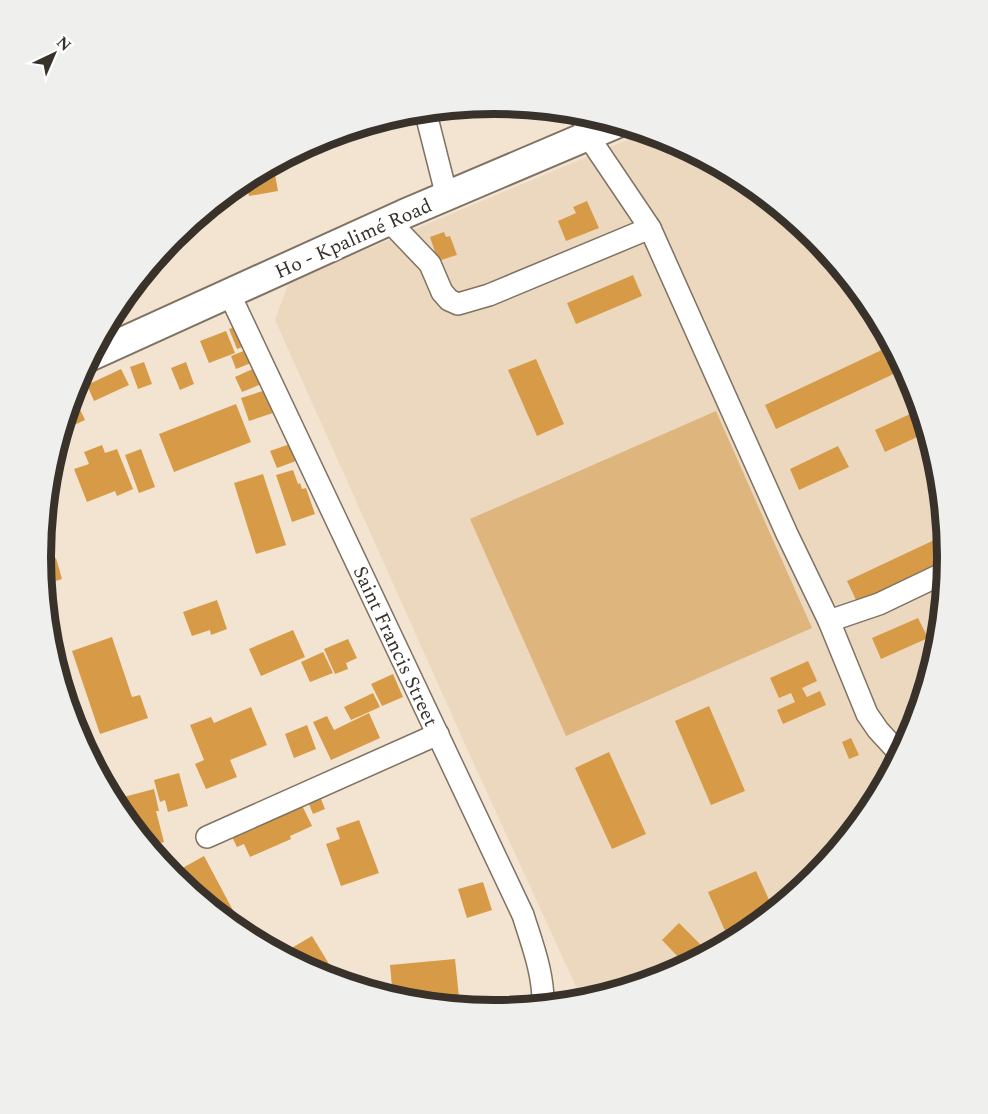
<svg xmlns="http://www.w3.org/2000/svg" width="988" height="1114" font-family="Spectral,serif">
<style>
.built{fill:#ebd8bf}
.green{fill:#dfb57e}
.building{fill:#d79b47}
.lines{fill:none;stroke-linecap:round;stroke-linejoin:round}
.street-casing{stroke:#7f7262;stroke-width:24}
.secondary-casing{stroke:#7f7262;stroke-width:32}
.street{stroke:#fff;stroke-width:21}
.secondary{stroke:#fff;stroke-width:28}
.labels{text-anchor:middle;stroke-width:5;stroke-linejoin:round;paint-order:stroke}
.street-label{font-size:20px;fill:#38322b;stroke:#fff}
.rim{fill:none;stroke:#38322b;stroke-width:8}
</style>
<rect width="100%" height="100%" fill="#f2e4d1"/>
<path class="built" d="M646 132 668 138 746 180 815 237 871 305 913 384 939 469 947 557 939 646 913 731 871 809 814 878 746 934 667 976 583 1002 473 762 275 320 289 282Z"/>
<path class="green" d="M716 411 812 628 566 736 470 519Z"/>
<g class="building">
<path d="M273 164 278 191 249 196 245 178Z"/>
<path d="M230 190 232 203 209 207 211 205Z"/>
<path d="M587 201 599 228 566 241 558 221 576 213 573 207Z"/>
<path d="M444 232 446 237 450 236 457 255 438 261 430 237Z"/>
<path d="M633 275 642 296 576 324 567 303Z"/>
<path d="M242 325 250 344 237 349 229 329Z"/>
<path d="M226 331 235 353 209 363 200 341Z"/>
<path d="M888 347 900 371 776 429 765 405Z"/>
<path d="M251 348 256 361 236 369 231 356Z"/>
<path d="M536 359 564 424 537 436 508 370Z"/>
<path d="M144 362 152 384 138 389 130 367Z"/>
<path d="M186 362 194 384 180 390 171 368Z"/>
<path d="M257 367 264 383 242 392 235 377Z"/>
<path d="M121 369 129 385 94 401 87 385Z"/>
<path d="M269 389 276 412 249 421 241 398Z"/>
<path d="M76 401 85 420 61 431 69 405Z"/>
<path d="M236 404 251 442 174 472 159 434Z"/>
<path d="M919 410 928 432 885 452 875 430Z"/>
<path d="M290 444 296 461 277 468 270 451Z"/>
<path d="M102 445 105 453 117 449 133 489 117 496 115 491 87 502 74 469 89 464 84 452Z"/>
<path d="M838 446 849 467 799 490 790 469Z"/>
<path d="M141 449 155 487 139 493 125 455Z"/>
<path d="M293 470 298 484 300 483 302 489 306 488 315 514 292 522 276 475Z"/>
<path d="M263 474 286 545 256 554 234 483Z"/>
<path d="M945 535 947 560 857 602 847 581Z"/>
<path d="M42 538 49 560 56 558 62 579 43 585 41 557Z"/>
<path d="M217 600 227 629 211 635 210 630 192 636 183 612Z"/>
<path d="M918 618 928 638 881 659 872 638Z"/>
<path d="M293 630 305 657 261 676 249 649Z"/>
<path d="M57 636 63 653 52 656 49 639Z"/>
<path d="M112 637 132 697 140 695 148 718 100 734 72 651Z"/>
<path d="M348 639 357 658 346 663 348 669 335 674 324 649Z"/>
<path d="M323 652 333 673 310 682 301 662Z"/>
<path d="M808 661 817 681 802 688 807 697 820 691 826 705 783 724 777 710 795 702 791 693 779 698 770 678Z"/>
<path d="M393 674 403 697 382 706 371 684Z"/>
<path d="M373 693 380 707 351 720 344 707Z"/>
<path d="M709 706 745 791 711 805 675 721Z"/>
<path d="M251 707 267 745 230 760 237 777 206 789 195 764 204 760 190 725 211 717 214 723Z"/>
<path d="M369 713 380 738 331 760 313 722 327 716 334 730Z"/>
<path d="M307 725 316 749 294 758 285 734Z"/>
<path d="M851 738 859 755 849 759 842 742Z"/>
<path d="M609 752 646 834 612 849 575 768Z"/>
<path d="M179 773 188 806 168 812 165 800 160 802 154 780Z"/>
<path d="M154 789 159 811H156L164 842 148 846 126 820 124 814 122 815 117 809 109 794 118 791 120 798Z"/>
<path d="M319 794 325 809 313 814 307 799Z"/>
<path d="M299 799 312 826 290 836 291 839 250 857 244 844 237 847 229 831Z"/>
<path d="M359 820 379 873 341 886 326 844 340 839 336 828Z"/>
<path d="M204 856 244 931 240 933 191 892 179 870Z"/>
<path d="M756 871 774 911 746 934 730 942 708 892Z"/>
<path d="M483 882 492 910 467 918 458 889Z"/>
<path d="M679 923 701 945 683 962 662 940Z"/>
<path d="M312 936 340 982 320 976 299 964 290 949Z"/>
<path d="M455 959 460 1007 405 1002 393 998 390 965Z"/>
</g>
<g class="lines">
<defs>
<g id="street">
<path d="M425 110 447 197"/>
<path d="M581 112 588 136 650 228 787 534 829 621 867 714 878 730 900 754"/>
<path d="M389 221 430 264 442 292 449 300 458 304 489 295 650 228"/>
<path d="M229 293 523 915C532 944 544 974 543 1006"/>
<path d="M829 621 879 604 946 572"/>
<path d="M73 724H74"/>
<path d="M207 837 438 734"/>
</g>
<path id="secondary" d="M89 357 404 214 618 123"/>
</defs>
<use href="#street" class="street-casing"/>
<use href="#secondary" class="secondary-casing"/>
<use href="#street" class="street"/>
<use href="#secondary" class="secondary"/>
</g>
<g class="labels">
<g class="street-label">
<text transform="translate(353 238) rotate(-24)" y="7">Ho - Kpalimé Road</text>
<text transform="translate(396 646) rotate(65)" y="7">Saint Francis Street</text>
</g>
</g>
<path d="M0 0H988V1114H0ZM51 557a443 443 0 1 1 886 0a443 443 0 1 1-886 0Z" fill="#efefee" fill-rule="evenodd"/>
<path class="rim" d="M51 557a443 443 0 1 1 886 0a443 443 0 1 1-886 0Z"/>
<g transform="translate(54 54) rotate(44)" stroke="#ffffff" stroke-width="4.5" paint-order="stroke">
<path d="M0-4.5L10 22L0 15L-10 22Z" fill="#38322b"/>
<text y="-9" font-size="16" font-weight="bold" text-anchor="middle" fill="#38322b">N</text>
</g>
</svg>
